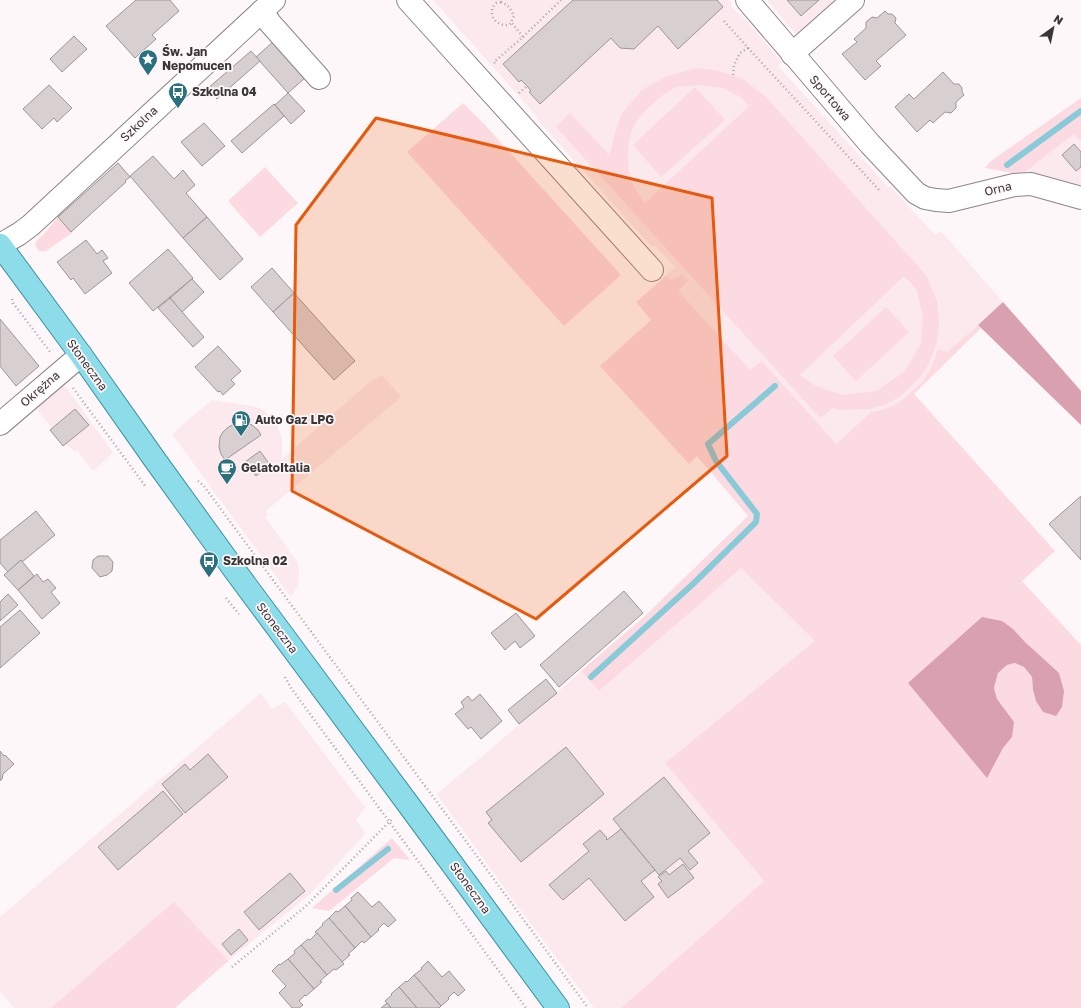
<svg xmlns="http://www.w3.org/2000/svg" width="1081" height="1008" font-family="'Golos Text',sans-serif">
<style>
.built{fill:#fbe9ed}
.green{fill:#fcdae2;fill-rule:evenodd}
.forest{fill:#d9a1af}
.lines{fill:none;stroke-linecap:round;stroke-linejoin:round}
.stream{stroke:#89cad8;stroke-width:6}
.building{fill:#d7cfd0;stroke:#9d9597}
.minor-casing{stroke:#8d8587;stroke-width:24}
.major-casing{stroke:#3d92a2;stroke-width:24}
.path{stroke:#aaa4a6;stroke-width:2.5;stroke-dasharray:1 3;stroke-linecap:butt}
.minor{stroke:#fff;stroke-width:22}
.major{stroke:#8cdcea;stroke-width:22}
.marked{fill:#e8590c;fill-opacity:0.2;stroke:#e8590c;stroke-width:3;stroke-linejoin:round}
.labels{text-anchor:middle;stroke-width:3.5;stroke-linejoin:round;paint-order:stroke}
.poi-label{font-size:12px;font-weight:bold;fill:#3a3637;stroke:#fef7f9;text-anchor:start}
.street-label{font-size:12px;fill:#3a3637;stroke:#fef7f9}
</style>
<rect width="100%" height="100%" fill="#fef7f9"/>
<g class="built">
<path d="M433 0H729L732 3 731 7 746 20 782 62 778 66 888 187 890 186 935 235 941 231 1003 302 947 352 938 349 932 366 923 381 906 397 896 404 882 410 871 412 836 444 737 406 642 297 675 267 654 245 652 247 542 125 537 117 518 95Z"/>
<path d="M767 0H842L803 34 795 33Z"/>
<path d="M1074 134 1081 142V187L1026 171Z"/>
<path d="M382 375 401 397 266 511 268 514 265 517 298 563 299 574 298 585 291 597 172 434 212 400 254 406 263 410 270 416 277 426 282 438V459L372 380Z"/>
<path d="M58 385 66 387 113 453 93 471 77 450 75 452 66 444 63 446 50 430 52 428 34 406Z"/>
<path d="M741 567 815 641 665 763 764 881 621 1008H594L513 900 437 794 557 693 581 671 599 691Z"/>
<path d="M261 693 272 709 285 702 365 807 356 820 365 834 309 895 223 965 175 1008H14L0 991V917Z"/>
</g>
<g class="green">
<path d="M697 68 719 71 743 79 765 96 926 275 937 301 939 324 937 342 928 365 920 377 901 396 884 405 869 409 839 410 833 408 820 418 556 127 570 113 610 156 613 139 622 113 642 90 667 76ZM699 85 723 88 741 97 749 106 645 203C640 197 635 190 632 182 626 170 627 140 633 128 638 115 665 90 678 87 685 86 692 86 699 85ZM904 276 916 288 923 316 921 344 904 372 876 391 843 395 816 386 800 375Z"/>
<path d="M695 87 725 120 661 177 633 145Z"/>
<path d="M1081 98V142L1074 134 1026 171 1024 175 985 168 991 161Z"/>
<path d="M463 103 486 126 621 275 564 326 407 152Z"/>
<path d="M265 167 298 203 260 237 228 201Z"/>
<path d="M58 217 72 233 46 251H39L35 245C38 237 40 239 45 233 49 228 53 222 58 217Z"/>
<path d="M682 275 688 281 678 291 750 370 762 361 836 444 871 412 882 410 896 404 906 397 923 381 932 366 938 349 947 352 978 325 981 328 914 394 1055 551 1022 581 1081 645V1008H621L764 881 665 763 815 641 741 568 599 691 581 671 645 616 748 516 697 456 689 464 600 366 651 320 636 302 666 276 671 280ZM982 617 1013 629 1025 642 1058 673 1033 690 1032 677 1024 667 1015 663 1007 665 998 673 994 688 997 699 1003 707 1012 737 1003 748 997 757Z"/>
<path d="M886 307 909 332 856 381 833 356Z"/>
<path d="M392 838 410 860 394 858 329 911 312 908Z"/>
<path d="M174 902 228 961 175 1008H51Z"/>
</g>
<g class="forest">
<path d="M1003 302 1081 391V425L978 325Z"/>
<path d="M982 617 1002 621 1013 629 1025 642 1059 673 1064 691 1062 707 1056 716 1043 712 1036 701 1033 690 1032 677 1024 667 1015 663 1007 665 998 673 994 688 997 699 1014 722 1012 737 1003 748 987 778 908 683Z"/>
</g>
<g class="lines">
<g class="stream">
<path d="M1007 165 1081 111"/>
<path d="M591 677 694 583 756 522 757 514 716 461 708 444 775 386"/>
<path d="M336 890 388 849"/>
</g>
</g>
<g class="building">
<path d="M136 0H170L179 11 152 35 156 39 135 58 106 26Z"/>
<path d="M573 0H717L723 7 678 49 658 26 634 49 620 48 611 38 540 104 529 92 531 91 527 86 521 80 519 82 503 64Z"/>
<path d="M787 0H819L801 16Z"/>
<path d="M885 11 888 14H892L896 18 895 23 906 35 876 61 881 66 865 80 842 54 857 42 854 39 866 28V22L872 17 877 18Z"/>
<path d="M74 36 87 49 62 72 50 59Z"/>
<path d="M274 41 306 77 288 93 256 57Z"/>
<path d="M251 51 260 61 217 99 207 89Z"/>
<path d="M943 72 954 84H959L962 88V92L964 95 956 102V108L951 113 945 112 933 123 930 120 917 132 895 107 909 94 914 99Z"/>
<path d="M49 85 72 108 57 122 54 118 42 129 23 109Z"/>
<path d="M288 93 305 111 291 124 275 105Z"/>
<path d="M274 104 284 116 242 153 231 141Z"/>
<path d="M204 123 225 146 202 166 181 142Z"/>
<path d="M1074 144 1081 152V167L1076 171 1062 155Z"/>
<path d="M153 156 174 179 183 170 195 185 186 193 207 217 183 238 130 176Z"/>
<path d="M118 163 130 177 125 181 126 182 71 232 58 217Z"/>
<path d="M207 217 243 259 220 280 183 238Z"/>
<path d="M86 240 97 254 102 250 108 258 103 261 112 273 85 294 73 278 71 280 57 262Z"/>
<path d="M168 249 193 278 153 311 129 283Z"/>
<path d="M272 268 294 293 273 312 251 287Z"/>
<path d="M192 279 204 292 182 312 170 298Z"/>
<path d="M294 293 355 361 334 380 273 312Z"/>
<path d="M170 298 204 337 193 347 158 308Z"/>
<path d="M0 319 39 366 16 386 0 366Z"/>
<path d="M218 346 241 371 231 380 235 384 223 395 220 391 218 392 195 367Z"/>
<path d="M75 409 89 425 63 446 50 430Z"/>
<path d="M238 423H246L252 425 258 430 261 435 225 460 221 454 219 447 220 437 223 432 227 428 234 424Z"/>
<path d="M260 451 270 465 256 476 245 462Z"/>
<path d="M1081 496V560L1049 524Z"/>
<path d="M36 511 55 535 22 562 21 560 8 572 0 563V540Z"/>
<path d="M98 556H108L113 562 112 571 107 575 100 577 92 568 93 560Z"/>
<path d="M21 560 34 576 18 590 4 575Z"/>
<path d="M37 574 43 582 48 579 56 588 51 592 60 603 42 619 18 590Z"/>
<path d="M624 591 643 613 559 687 540 665Z"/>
<path d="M8 594 18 605 0 621V602Z"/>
<path d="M20 610 40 633 0 668V627Z"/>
<path d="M516 613 535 636 520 648 515 641 505 650 491 633Z"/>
<path d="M546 679 557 693 519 724 508 710Z"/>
<path d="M480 694 502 721 481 739 471 727 468 729 455 714 464 707 461 702 468 696 472 701Z"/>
<path d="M566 747 604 794 521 862 488 823 492 820 486 812Z"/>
<path d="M0 751 4 756 5 755 14 764 3 774 2 779 0 781Z"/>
<path d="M208 754 228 777 185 813 162 784 185 764 190 770Z"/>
<path d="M664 777 710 833 688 851 698 863 690 870 680 858 659 875 613 819Z"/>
<path d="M163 791 183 814 118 870 98 847Z"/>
<path d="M621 829 655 870 641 881 654 897 625 921 589 878 563 900 549 885 589 851 583 844 600 830 607 838 606 839 607 840Z"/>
<path d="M683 864 694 878 668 898 658 884 662 881 658 877 666 871 669 875Z"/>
<path d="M290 873 305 891 259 930 244 912Z"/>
<path d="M358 892 372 907 379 901 396 920 388 927 384 923 378 929 379 930 371 937 345 906 352 900 351 898Z"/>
<path d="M345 906 371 937 364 943 362 941 355 948 329 918 336 911 338 912Z"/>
<path d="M329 918 355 948 348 954 350 955 342 962 315 932 323 925 322 924Z"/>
<path d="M239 929 248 940 231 955 222 944Z"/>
<path d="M317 933 344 964 336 970 334 969 327 975 301 945 308 939 310 940Z"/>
<path d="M301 945 327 975 320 981 322 982 314 989 288 959 295 953 294 951Z"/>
<path d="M288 959 314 989 306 996 305 995 299 1001 303 1005 299 1008H292L279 993 286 986 272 971 279 964 280 965Z"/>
<path d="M428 961 442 977 449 971 465 990 458 996 454 992 448 998 449 999 441 1006 414 975 422 969 421 968Z"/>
<path d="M414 975 441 1006 439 1008H417L399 987 406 981 407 982Z"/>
<path d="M399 987 417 1008H391L385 1001 392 995 391 994Z"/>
<path d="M387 1003 391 1008H381Z"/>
</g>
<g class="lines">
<defs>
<g id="minor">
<path d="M408 0 652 270"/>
<path d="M747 0 870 144 916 193 925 198 936 200 949 201 1014 185 1031 184 1081 198"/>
<path d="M262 11 270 23 319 78"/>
<path d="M792 54 853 0"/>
<path d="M0 245 19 234 31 225 274 0"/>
<path d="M0 424 81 355"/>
</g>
<path id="major" d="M0 245 81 355 155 460 233 568 408 804 558 1008"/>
</defs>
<use href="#minor" class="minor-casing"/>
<use href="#major" class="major-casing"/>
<g class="path">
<path d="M501 2C508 5 511 9 514 16 513 17 511 22 511 23 504 30 483 18 496 3Z"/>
<path d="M724 21 748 48 740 53 734 65 733 76"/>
<path d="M523 37 561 0"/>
<path d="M748 48 880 191"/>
<path d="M495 63 494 62 523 37 511 22"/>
<path d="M519 93 527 86"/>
<path d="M12 299 13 303 51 353"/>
<path d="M73 388 146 487"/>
<path d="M198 481 204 486C331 660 461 833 588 1008"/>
<path d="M226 598 239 614"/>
<path d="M285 677 291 688 526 1008"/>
<path d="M232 967 306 906 393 818"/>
</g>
<use href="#minor" class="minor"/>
<use href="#major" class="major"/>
</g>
<path class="marked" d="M376 118 712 198 727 456 536 619 292 491 296 225Z"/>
<defs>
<symbol id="sight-pin" viewBox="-11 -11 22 30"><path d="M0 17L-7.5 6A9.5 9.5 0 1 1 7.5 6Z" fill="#2a707e" stroke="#fef7f9"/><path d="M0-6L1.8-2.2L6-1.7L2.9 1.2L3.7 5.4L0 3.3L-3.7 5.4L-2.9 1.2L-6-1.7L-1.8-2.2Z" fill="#fff"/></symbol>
<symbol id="bus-pin" viewBox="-11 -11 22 30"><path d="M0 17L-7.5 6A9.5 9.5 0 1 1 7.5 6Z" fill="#2a707e" stroke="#fef7f9"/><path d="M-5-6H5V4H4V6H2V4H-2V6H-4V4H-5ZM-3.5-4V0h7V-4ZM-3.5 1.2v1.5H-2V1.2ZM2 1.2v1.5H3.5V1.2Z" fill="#fff"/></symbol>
<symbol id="fuel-pin" viewBox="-11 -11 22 30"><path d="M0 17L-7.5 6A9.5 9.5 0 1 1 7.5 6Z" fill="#2a707e" stroke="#fef7f9"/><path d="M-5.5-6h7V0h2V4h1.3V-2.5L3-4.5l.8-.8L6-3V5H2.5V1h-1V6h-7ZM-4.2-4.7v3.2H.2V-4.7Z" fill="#fff"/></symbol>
<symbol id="cafe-pin" viewBox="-11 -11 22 30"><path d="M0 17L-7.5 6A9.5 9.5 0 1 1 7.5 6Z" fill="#2a707e" stroke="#fef7f9"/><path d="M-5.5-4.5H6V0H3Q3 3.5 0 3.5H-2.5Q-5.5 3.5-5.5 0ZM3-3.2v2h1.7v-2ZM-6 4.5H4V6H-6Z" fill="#fff"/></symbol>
</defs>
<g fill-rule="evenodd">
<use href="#sight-pin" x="137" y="48" width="22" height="30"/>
<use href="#bus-pin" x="167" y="81" width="22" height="30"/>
<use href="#fuel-pin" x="230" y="409" width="22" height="30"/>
<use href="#cafe-pin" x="216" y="457" width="22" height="30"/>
<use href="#bus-pin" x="198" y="550" width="22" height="30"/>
</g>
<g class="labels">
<g class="poi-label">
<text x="162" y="56">Św. Jan<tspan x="162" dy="14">Nepomucen</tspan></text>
<text x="192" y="96">Szkolna 04</text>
<text x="255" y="424">Auto Gaz LPG</text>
<text x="241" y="472">GelatoItalia</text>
<text x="223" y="565">Szkolna 02</text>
</g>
<g class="street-label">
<text transform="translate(830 98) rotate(49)" y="4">Sportowa</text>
<text transform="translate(139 124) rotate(-43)" y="4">Szkolna</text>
<text transform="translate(998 189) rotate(-13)" y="4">Orna</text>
<text transform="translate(87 365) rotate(54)" y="4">Słoneczna</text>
<text transform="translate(40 389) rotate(-41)" y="4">Okrężna</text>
<text transform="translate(277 628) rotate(53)" y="4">Słoneczna</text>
<text transform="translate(470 888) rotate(54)" y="4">Słoneczna</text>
</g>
</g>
<g transform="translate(1053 28) rotate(33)" stroke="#fef7f9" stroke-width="3" paint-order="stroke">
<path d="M0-3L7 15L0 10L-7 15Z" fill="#3a3637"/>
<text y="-6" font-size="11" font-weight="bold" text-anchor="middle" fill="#3a3637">N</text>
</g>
</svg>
